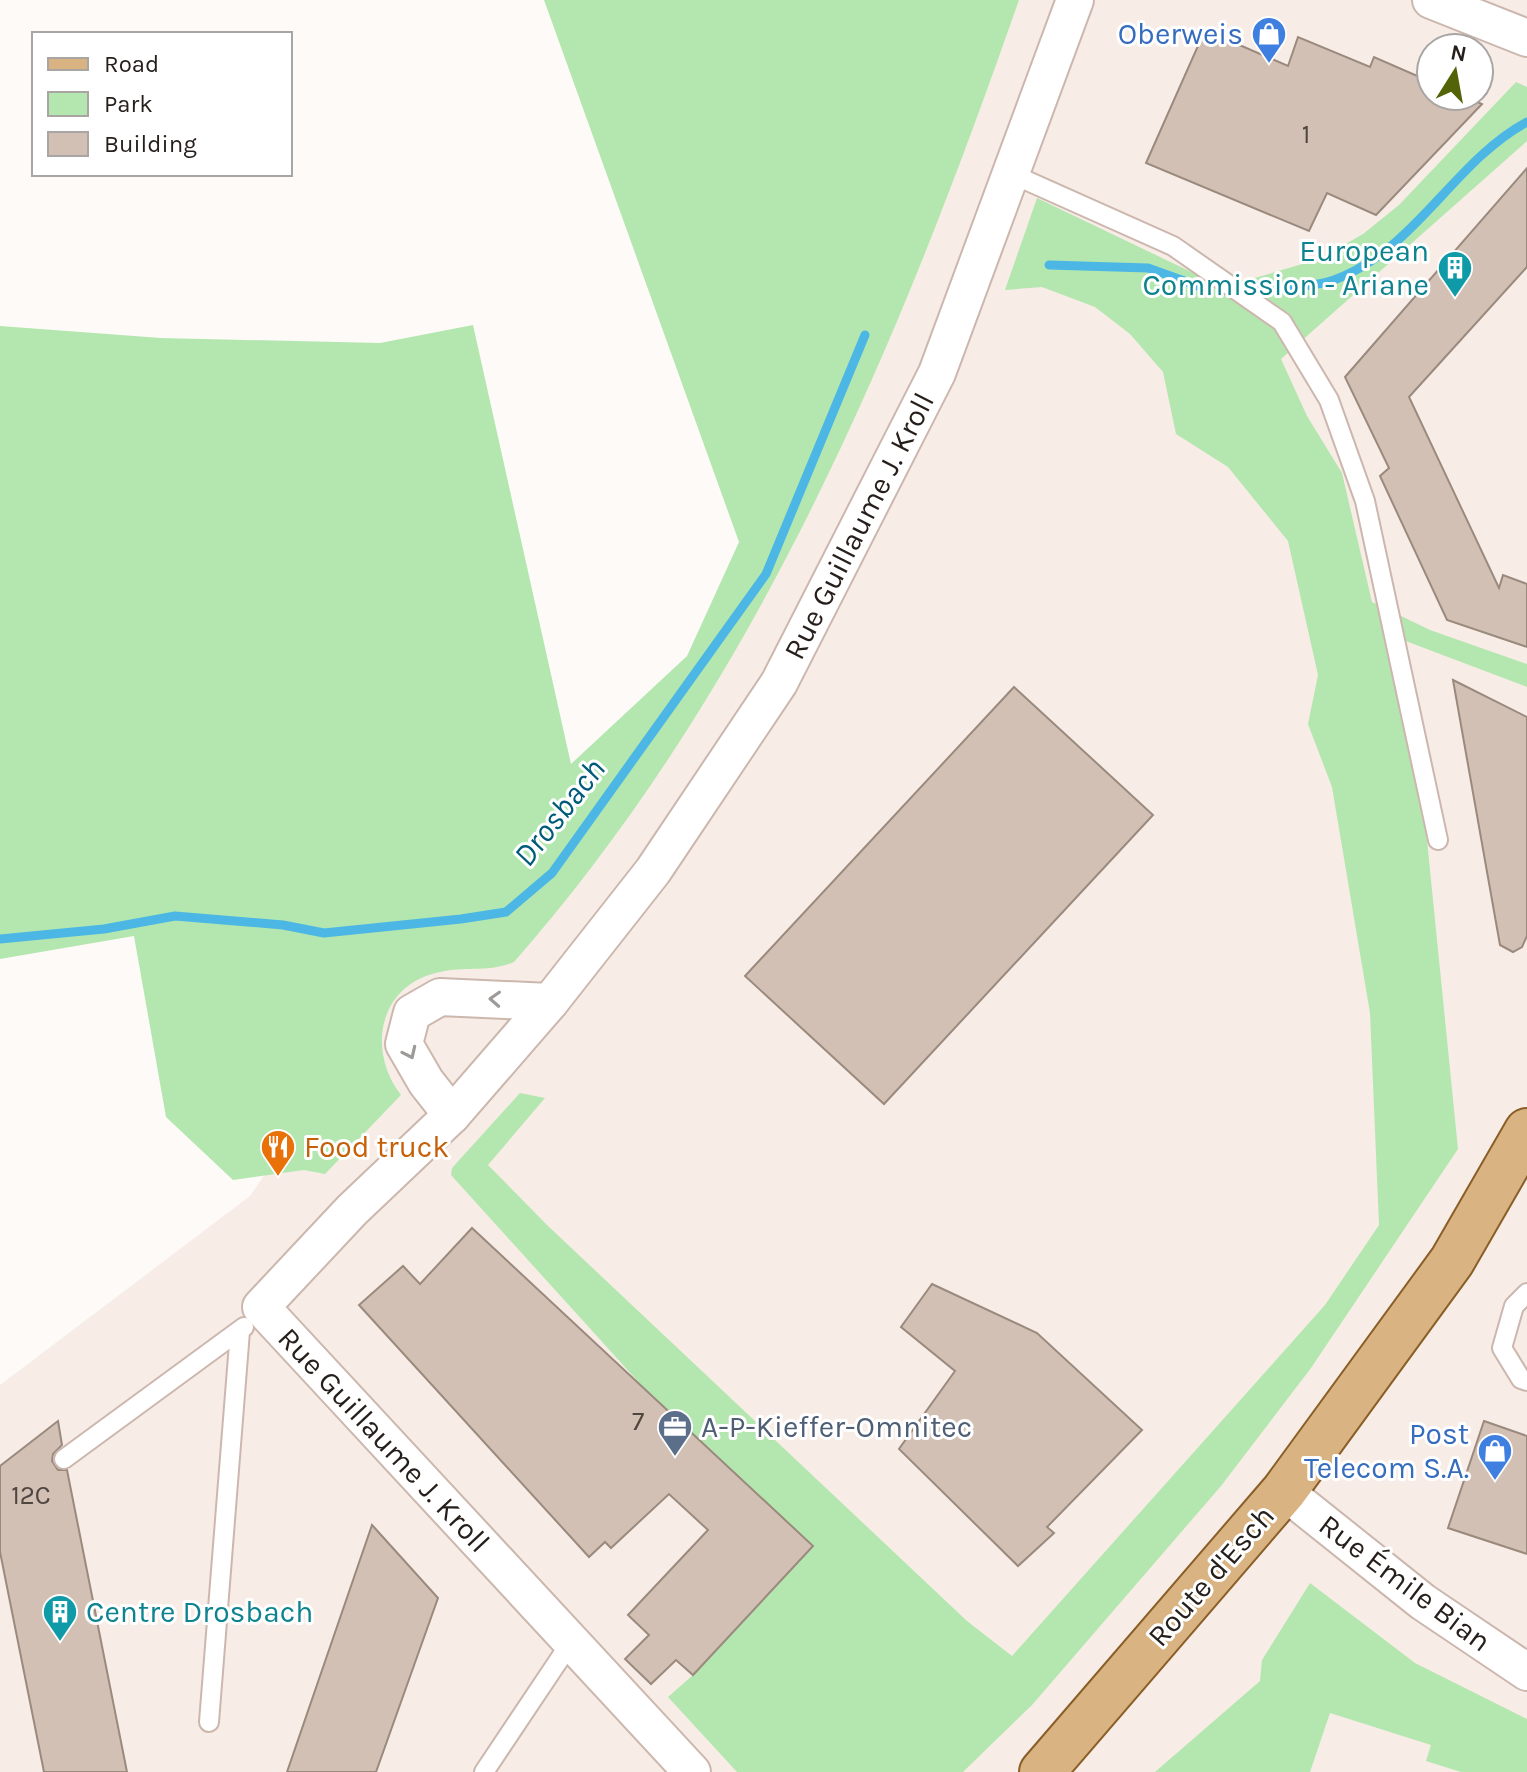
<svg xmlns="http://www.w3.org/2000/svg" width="1527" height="1772" font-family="Karla,sans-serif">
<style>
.built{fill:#f8ece6;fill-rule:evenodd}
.green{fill:#b4e7af}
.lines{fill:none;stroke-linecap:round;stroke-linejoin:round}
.stream{stroke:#4cb7e5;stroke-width:9}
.building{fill:#d2c0b4;stroke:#9a8a7e;stroke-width:2}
.lane-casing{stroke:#ccb7ae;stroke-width:22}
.street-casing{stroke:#ccb7ae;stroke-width:40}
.primary-casing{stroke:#895e27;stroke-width:48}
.lane{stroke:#fff;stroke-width:18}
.street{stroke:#fff;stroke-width:36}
.primary{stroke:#d9b382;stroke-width:44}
.oneway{stroke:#9d9a98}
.labels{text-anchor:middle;stroke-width:6;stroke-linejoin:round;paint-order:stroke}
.number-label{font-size:26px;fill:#504640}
.shop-label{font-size:30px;fill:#366cbe;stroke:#fff;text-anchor:end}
.culture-label{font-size:30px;fill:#0d838f;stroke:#fff;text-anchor:end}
.street-label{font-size:30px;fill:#251e1a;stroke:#fff}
.food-label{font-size:30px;fill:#c56008;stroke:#fff;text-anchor:start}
.service-label{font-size:30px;fill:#4e5e75;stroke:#fff;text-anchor:start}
.water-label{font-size:32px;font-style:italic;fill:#005b7a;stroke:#fff}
</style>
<rect width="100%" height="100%" fill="#fefaf8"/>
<path class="built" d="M983 0H1527V1772H0V1385L250 1196 391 990 709 671ZM1431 48H1479V96H1431Z"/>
<g class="green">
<path d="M544 0H1019C899 344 757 685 514 962 489 973 465 966 440 972 379 984 366 1050 401 1095L325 1174 304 1170 233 1180 166 1117 134 936 0 959V326L161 338 380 343 473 325 571 764 687 656 739 542Z"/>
<path d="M1516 82 1527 87V141L1281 359 1307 416 1342 473 1372 602 1430 630 1527 664V687L1387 634 1427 840 1458 1149 1311 1368 1221 1486 1032 1705 963 1772H737L668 1697 693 1675 813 1546 643 1387 451 1175 452 1168 520 1093 545 1098 488 1165 547 1225 967 1621 1012 1656 1325 1305 1379 1225 1370 1013 1332 787 1308 724 1318 675 1288 541 1228 467 1176 434 1163 372 1130 334 1095 307 1042 287 1005 290 1037 198 1208 280H1248L1319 259 1363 234 1399 205Z"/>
<path d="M1310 1583 1415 1663 1527 1719V1772H1461L1426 1761 1431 1745 1330 1713 1310 1772H1155L1260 1681 1262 1660Z"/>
</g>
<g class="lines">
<g class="stream">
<path d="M1049 265 1148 268 1201 287"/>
<path d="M1249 287C1274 285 1310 289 1334 280 1416 250 1453 162 1527 122"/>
<path d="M0 939 104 929 175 916 283 925 324 933 461 919 506 912 552 873 766 574 865 335"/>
</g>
</g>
<g class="building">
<path d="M1205 30 1288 66 1298 37 1370 67 1374 57 1431 82V96H1464L1482 104 1376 215 1327 193 1309 231 1146 163Z"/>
<path d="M1527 168V267L1409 397 1499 588 1503 575 1527 584V647L1447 620 1380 476 1389 468 1345 377Z"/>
<path d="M1453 680 1527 717V936L1522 947 1513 952 1500 945Z"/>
<path d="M1014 687 1153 815 884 1104 745 976Z"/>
<path d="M472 1228 813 1546 693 1675 676 1660 651 1684 625 1659 649 1635 628 1615 708 1530 669 1494 611 1548 605 1542 589 1557 359 1305 403 1266 420 1284Z"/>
<path d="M932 1284 1037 1333 1142 1430 1047 1527 1054 1533 1018 1566 899 1449 955 1371 901 1327Z"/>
<path d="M58 1421 62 1445 53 1454 52 1461 58 1470H67L127 1772H44L0 1552V1466Z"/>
<path d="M1484 1421 1527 1436V1554L1448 1528Z"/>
<path d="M372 1525 438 1598 376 1772H287Z"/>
</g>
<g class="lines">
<defs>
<g id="lane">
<path d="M1012 174 1173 246 1282 322 1329 400 1365 501 1438 840"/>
<path d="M1527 1293 1514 1306 1502 1348 1521 1379 1527 1381"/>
<path d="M64 1459 244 1327"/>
<path d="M209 1722 240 1331"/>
<path d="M484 1772 571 1642"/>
</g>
<g id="street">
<path d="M1431 0 1527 38"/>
<path d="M452 1115 426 1082 404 1044 412 1013 440 997 550 1002"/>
<path d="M1284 1491 1423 1602 1527 1672"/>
<path d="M692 1772 261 1307 352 1210 452 1115 550 1002 653 871 779 683 937 373 1075 0"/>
</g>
<path id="primary" d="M1042 1772 1284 1491 1452 1261 1527 1131"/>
</defs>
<use href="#lane" class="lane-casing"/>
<use href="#street" class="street-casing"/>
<use href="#primary" class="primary-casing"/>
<use href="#lane" class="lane"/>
<use href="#street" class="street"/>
<use href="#primary" class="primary"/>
</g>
<defs><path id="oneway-chevron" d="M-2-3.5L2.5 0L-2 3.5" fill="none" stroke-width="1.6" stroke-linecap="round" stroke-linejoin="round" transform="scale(2)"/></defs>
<g class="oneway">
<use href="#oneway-chevron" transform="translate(495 999) rotate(-177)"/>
<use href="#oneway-chevron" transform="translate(410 1053) rotate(65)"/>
</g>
<defs>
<symbol id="shop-pin" viewBox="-11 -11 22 30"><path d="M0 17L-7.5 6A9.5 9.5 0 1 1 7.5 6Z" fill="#3f7fe0" stroke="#fff"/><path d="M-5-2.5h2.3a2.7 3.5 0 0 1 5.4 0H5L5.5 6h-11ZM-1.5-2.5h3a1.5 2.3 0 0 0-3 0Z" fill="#fff"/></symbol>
<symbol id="building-pin" viewBox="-11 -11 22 30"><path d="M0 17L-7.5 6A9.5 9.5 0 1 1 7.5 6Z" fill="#0f9aa8" stroke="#fff"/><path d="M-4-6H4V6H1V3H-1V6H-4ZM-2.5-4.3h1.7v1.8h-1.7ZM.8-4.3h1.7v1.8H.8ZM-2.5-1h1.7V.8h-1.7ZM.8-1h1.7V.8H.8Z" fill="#fff"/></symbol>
<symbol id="restaurant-pin" viewBox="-11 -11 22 30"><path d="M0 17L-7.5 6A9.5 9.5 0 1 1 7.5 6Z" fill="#e8710a" stroke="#fff"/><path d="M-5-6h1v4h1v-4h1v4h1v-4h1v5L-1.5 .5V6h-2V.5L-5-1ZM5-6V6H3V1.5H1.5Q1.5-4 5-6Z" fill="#fff"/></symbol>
<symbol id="office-pin" viewBox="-11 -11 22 30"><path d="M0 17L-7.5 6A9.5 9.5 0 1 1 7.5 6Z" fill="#5c6f8a" stroke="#fff"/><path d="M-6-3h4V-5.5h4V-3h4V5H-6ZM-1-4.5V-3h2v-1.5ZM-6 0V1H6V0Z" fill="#fff"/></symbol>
</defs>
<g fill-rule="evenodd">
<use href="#shop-pin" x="1249" y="14" width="40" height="54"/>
<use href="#building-pin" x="1435" y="248" width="40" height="54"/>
<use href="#restaurant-pin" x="258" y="1127" width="40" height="54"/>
<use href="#office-pin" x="655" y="1407" width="40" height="54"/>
<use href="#shop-pin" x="1475" y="1431" width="40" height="54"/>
<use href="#building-pin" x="40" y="1592" width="40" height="54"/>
</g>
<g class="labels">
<g class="number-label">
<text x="1306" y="143">1</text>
<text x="638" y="1430">7</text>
<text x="31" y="1504">12C</text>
</g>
<g class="shop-label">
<text x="1243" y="44">Oberweis</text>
<text x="1469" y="1444">Post<tspan x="1469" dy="34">Telecom S.A.</tspan></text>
</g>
<g class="culture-label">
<text x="1429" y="261">European<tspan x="1429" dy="34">Commission - Ariane</tspan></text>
<text x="86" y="1622" text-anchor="start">Centre Drosbach</text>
</g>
<g class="street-label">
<text transform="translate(859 526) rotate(-63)" y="10">Rue Guillaume J. Kroll</text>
<text transform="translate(384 1440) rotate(47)" y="10">Rue Guillaume J. Kroll</text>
<text transform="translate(1211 1576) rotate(-49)" y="10">Route d'Esch</text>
<text transform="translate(1405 1583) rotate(37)" y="10">Rue Émile Bian</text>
</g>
<g class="food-label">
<text x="304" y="1157">Food truck</text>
</g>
<g class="service-label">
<text x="701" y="1437">A-P-Kieffer-Omnitec</text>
</g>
<g class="water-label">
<text transform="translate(559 812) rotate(-52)" y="11">Drosbach</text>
</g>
</g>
<rect x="32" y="32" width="260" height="144" fill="#ffffff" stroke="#a8a5a3" stroke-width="2"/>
<rect x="48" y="58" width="40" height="12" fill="#d9b382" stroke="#a8a5a3" stroke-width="2"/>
<text x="104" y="72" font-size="24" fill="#251e1a">Road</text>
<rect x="48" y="92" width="40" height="24" fill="#b4e7af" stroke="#a8a5a3" stroke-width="2"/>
<text x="104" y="112" font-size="24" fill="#251e1a">Park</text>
<rect x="48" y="132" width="40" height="24" fill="#d2c0b4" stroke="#a8a5a3" stroke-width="2"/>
<text x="104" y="152" font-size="24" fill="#251e1a">Building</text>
<g transform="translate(1455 72) rotate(11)"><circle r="38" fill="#ffffff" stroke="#a8a5a3" stroke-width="2"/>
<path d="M0-6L14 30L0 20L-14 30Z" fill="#536308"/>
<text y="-12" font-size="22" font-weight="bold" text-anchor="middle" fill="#251e1a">N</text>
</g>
</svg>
